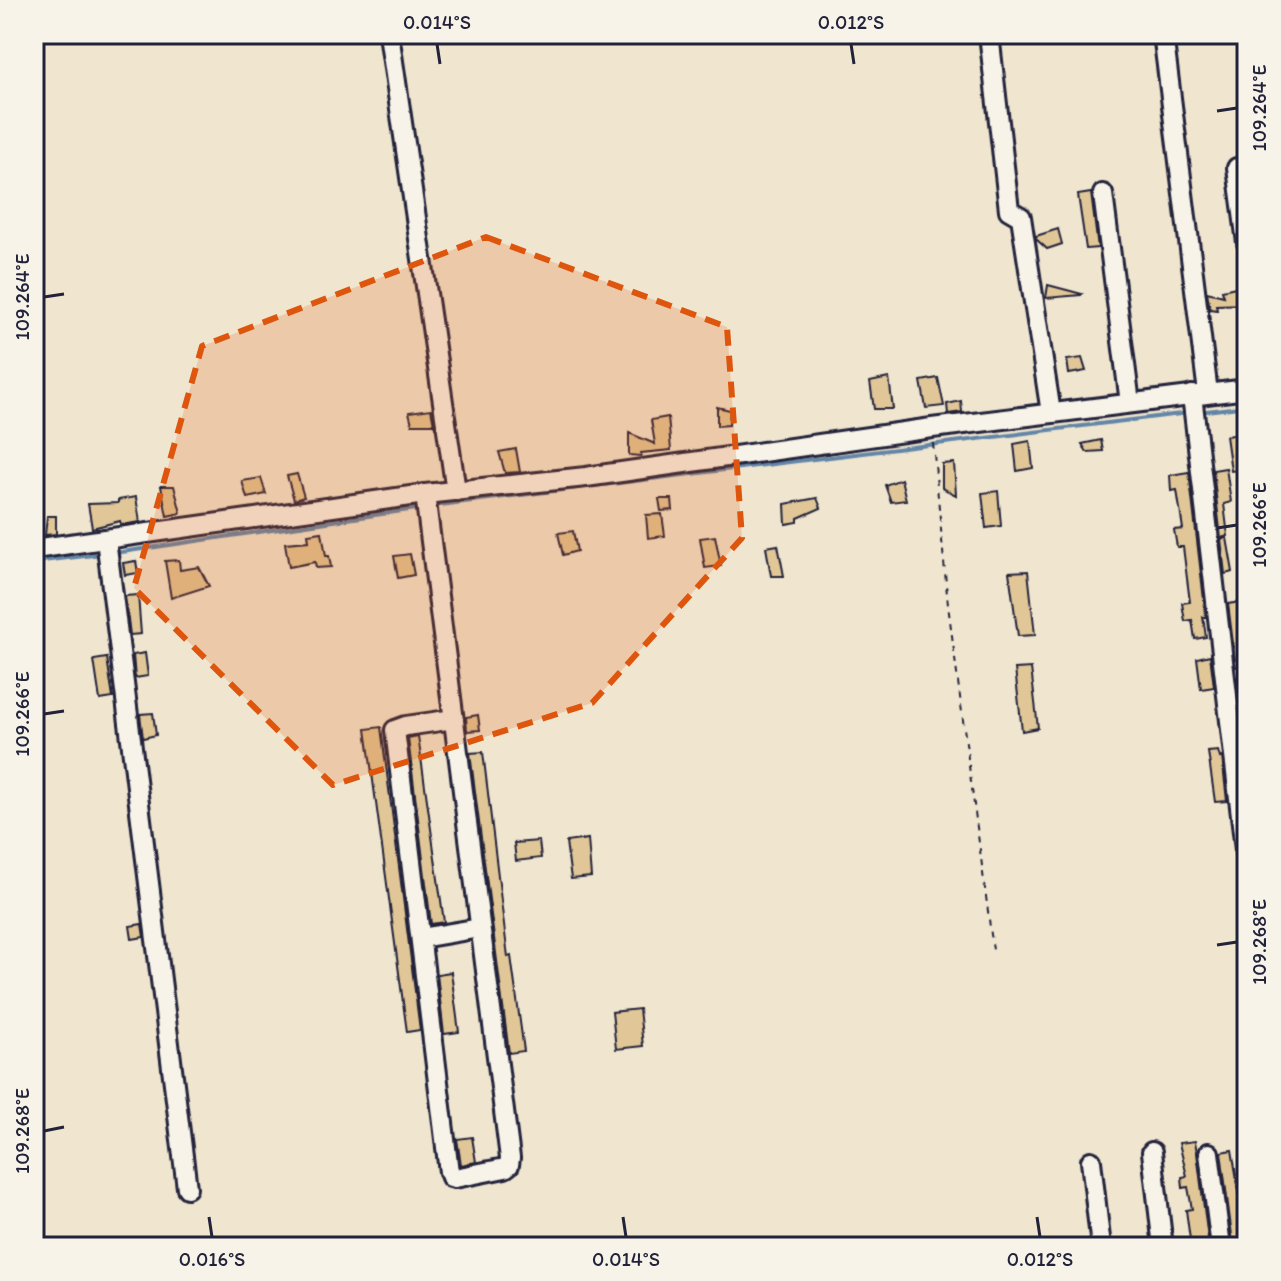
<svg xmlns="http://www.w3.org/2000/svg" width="1281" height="1281" font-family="Itim,sans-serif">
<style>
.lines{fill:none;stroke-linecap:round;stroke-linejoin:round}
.stream{stroke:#6486a7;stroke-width:4}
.building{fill:#e1c797;stroke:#22223b;stroke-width:2}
.minor-casing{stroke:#22223b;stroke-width:24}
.path{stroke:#22223b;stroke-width:2;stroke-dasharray:6 6;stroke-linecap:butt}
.minor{stroke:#f7f3e8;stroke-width:18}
.marked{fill:#de560e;fill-opacity:0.2;stroke:#de560e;stroke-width:6;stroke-dasharray:16 10;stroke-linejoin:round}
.ticks{fill:none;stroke:#22223b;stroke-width:3}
.neatline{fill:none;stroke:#22223b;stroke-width:3}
.ticks-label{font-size:20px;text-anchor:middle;fill:#22223b}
</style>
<rect width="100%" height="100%" fill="#f0e6d0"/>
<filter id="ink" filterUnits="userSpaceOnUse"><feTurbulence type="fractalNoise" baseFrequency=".0125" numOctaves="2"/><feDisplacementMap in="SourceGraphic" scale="16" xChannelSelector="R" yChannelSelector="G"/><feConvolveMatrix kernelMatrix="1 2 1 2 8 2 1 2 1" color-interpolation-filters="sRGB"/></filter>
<g filter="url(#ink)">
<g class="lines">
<g class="stream">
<path d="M1198 412 1247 406"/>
<path d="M432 506 1189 413"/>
<path d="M115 553 423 508"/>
<path d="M34 562 102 554"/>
</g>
</g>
<g class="building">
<path d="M1091 193 1098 248 1086 249 1078 195Z"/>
<path d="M1058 229 1062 244 1047 249 1036 239V236Z"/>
<path d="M1048 285 1082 294 1081 295 1046 298Z"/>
<path d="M1245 285 1247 304 1216 305 1217 310 1210 309 1207 292 1224 296 1222 290Z"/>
<path d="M1082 358 1086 371 1069 374 1067 360Z"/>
<path d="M889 378 893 409H874L870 382Z"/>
<path d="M938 378 944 406 926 408 921 381Z"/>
<path d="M961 401 962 412 948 414 947 404Z"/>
<path d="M717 407 730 410 729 425 717 426Z"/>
<path d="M431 409 434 424H412L409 412Z"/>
<path d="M668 417 671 450 641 453V456L629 455V433L655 444 651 420Z"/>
<path d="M1247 433V469L1231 471 1226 436Z"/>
<path d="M1101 440 1103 451 1087 452 1082 444Z"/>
<path d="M1030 441 1033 468 1017 471 1014 444Z"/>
<path d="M516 449 520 472 505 473 499 452Z"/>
<path d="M954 463 956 495 942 488V464Z"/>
<path d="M1226 468 1231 502 1224 504 1228 536 1221 538 1213 470Z"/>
<path d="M1189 472 1206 617H1203L1206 637 1195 639 1192 620 1185 621 1182 603 1190 602 1183 547H1177L1174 530 1183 529 1177 490 1171 491 1170 475Z"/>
<path d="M297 474 304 497 294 500 287 476Z"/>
<path d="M261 478 266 494 247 498 242 481Z"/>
<path d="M901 479 906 500 891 502 885 485Z"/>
<path d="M161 486H174L181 513 167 516Z"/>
<path d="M998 491 1001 526 986 528 982 493Z"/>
<path d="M136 497 140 522 121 525 120 521 92 528 88 504 118 503V500Z"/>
<path d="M817 498 821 508 798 518V522L786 524 785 504Z"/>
<path d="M659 499H672L673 510 661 511Z"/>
<path d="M662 514 665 536 648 538 646 515Z"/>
<path d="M47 516H56V534L45 535Z"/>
<path d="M573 531 577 551 563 555 558 533Z"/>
<path d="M322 532 326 556H329L331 567 316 568 315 562 289 567 285 543 309 541 308 534Z"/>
<path d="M715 536 721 566 705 568 700 538Z"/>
<path d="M1227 538 1233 572 1225 574 1221 539Z"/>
<path d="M778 545 784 576H771L766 547Z"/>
<path d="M410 554 414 575 398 578 394 556Z"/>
<path d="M179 560 180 570 199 567 209 586 171 598 165 561Z"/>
<path d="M136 561 138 573 125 575 123 563Z"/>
<path d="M1028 571 1035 635 1018 636 1009 572Z"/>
<path d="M138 595 141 634 130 635 125 596Z"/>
<path d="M1241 602 1245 633 1239 634 1244 665 1236 667 1228 604Z"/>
<path d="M145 653 148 676 135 678 133 655Z"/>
<path d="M1210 655 1214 687 1201 689 1197 658Z"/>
<path d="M107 658 113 698 100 700 94 660Z"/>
<path d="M1031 668 1038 728 1022 731 1015 669Z"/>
<path d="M1237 677H1239L1242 695H1247V763Z"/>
<path d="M153 713 156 735 143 738 140 714Z"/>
<path d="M478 715 480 730 467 731 466 717Z"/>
<path d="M381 727 420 1030 407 1032 366 729Z"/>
<path d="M418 736 444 922 431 924 408 738Z"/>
<path d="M1218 751 1220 758 1222 757 1227 801 1215 802 1208 752Z"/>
<path d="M483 752 503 917 508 957 511 956 524 1051 509 1053 470 753Z"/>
<path d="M588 839 591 877 571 879 566 842Z"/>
<path d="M539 841 541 858 516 861 514 843Z"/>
<path d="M142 924 144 937 132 939 130 926Z"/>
<path d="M451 972 459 1032 444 1034 437 974Z"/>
<path d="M639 1009 643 1046 616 1049 612 1012Z"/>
<path d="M472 1137 476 1162 461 1165 457 1139Z"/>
<path d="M1195 1141 1197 1153 1209 1247H1191L1186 1210 1192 1209 1188 1187 1183 1188 1182 1177 1187 1176 1179 1143Z"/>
<path d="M1232 1150 1245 1227H1242L1244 1241 1233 1243 1221 1152Z"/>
</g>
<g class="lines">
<defs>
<g id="minor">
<path d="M389 34 456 491"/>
<path d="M989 34 1009 210 1021 217 1051 413"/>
<path d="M1163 34 1208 393"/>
<path d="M1237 168 1247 243"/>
<path d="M1103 194 1130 403"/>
<path d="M1192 395 1247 867"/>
<path d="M425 494 428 518 510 1158 509 1165 505 1168 455 1178 451 1177 449 1172 395 730 406 726 454 719"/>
<path d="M106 539 187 1188"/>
<path d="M34 549 425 494 586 477 932 428 1247 389"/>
<path d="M421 938 480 928"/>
<path d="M1152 1152 1163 1247"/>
<path d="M1209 1153 1221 1247"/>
<path d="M1091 1161 1101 1247"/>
</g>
</defs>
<use href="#minor" class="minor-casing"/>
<path class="path" d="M933 443 948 605 993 950"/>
<use href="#minor" class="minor"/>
</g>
</g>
<path class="marked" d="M486 237 727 327 742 538 592 703 333 785 134 588 202 346Z"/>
<path class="ticks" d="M437 44 440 64M851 44 854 64M1217 111 1237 108M44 297 64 294M1217 528 1237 525M44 714 64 711M1217 945 1237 942M44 1131 64 1127M209 1217 212 1237M623 1217 626 1237M1037 1217 1040 1237"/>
<rect width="1281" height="1281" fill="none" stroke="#f7f3e8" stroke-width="88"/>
<rect x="44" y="44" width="1193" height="1193" class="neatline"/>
<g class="ticks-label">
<text x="437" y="29">0.014°S</text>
<text x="851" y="29">0.012°S</text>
<text transform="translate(1259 108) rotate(-90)" y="7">109.264°E</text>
<text transform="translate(22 297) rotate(-90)" y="7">109.264°E</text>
<text transform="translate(1259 525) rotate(-90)" y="7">109.266°E</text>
<text transform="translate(22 714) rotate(-90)" y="7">109.266°E</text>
<text transform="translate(1259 942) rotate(-90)" y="7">109.268°E</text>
<text transform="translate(22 1131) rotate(-90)" y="7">109.268°E</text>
<text x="212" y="1266">0.016°S</text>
<text x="626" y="1266">0.014°S</text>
<text x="1040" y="1266">0.012°S</text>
</g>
</svg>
